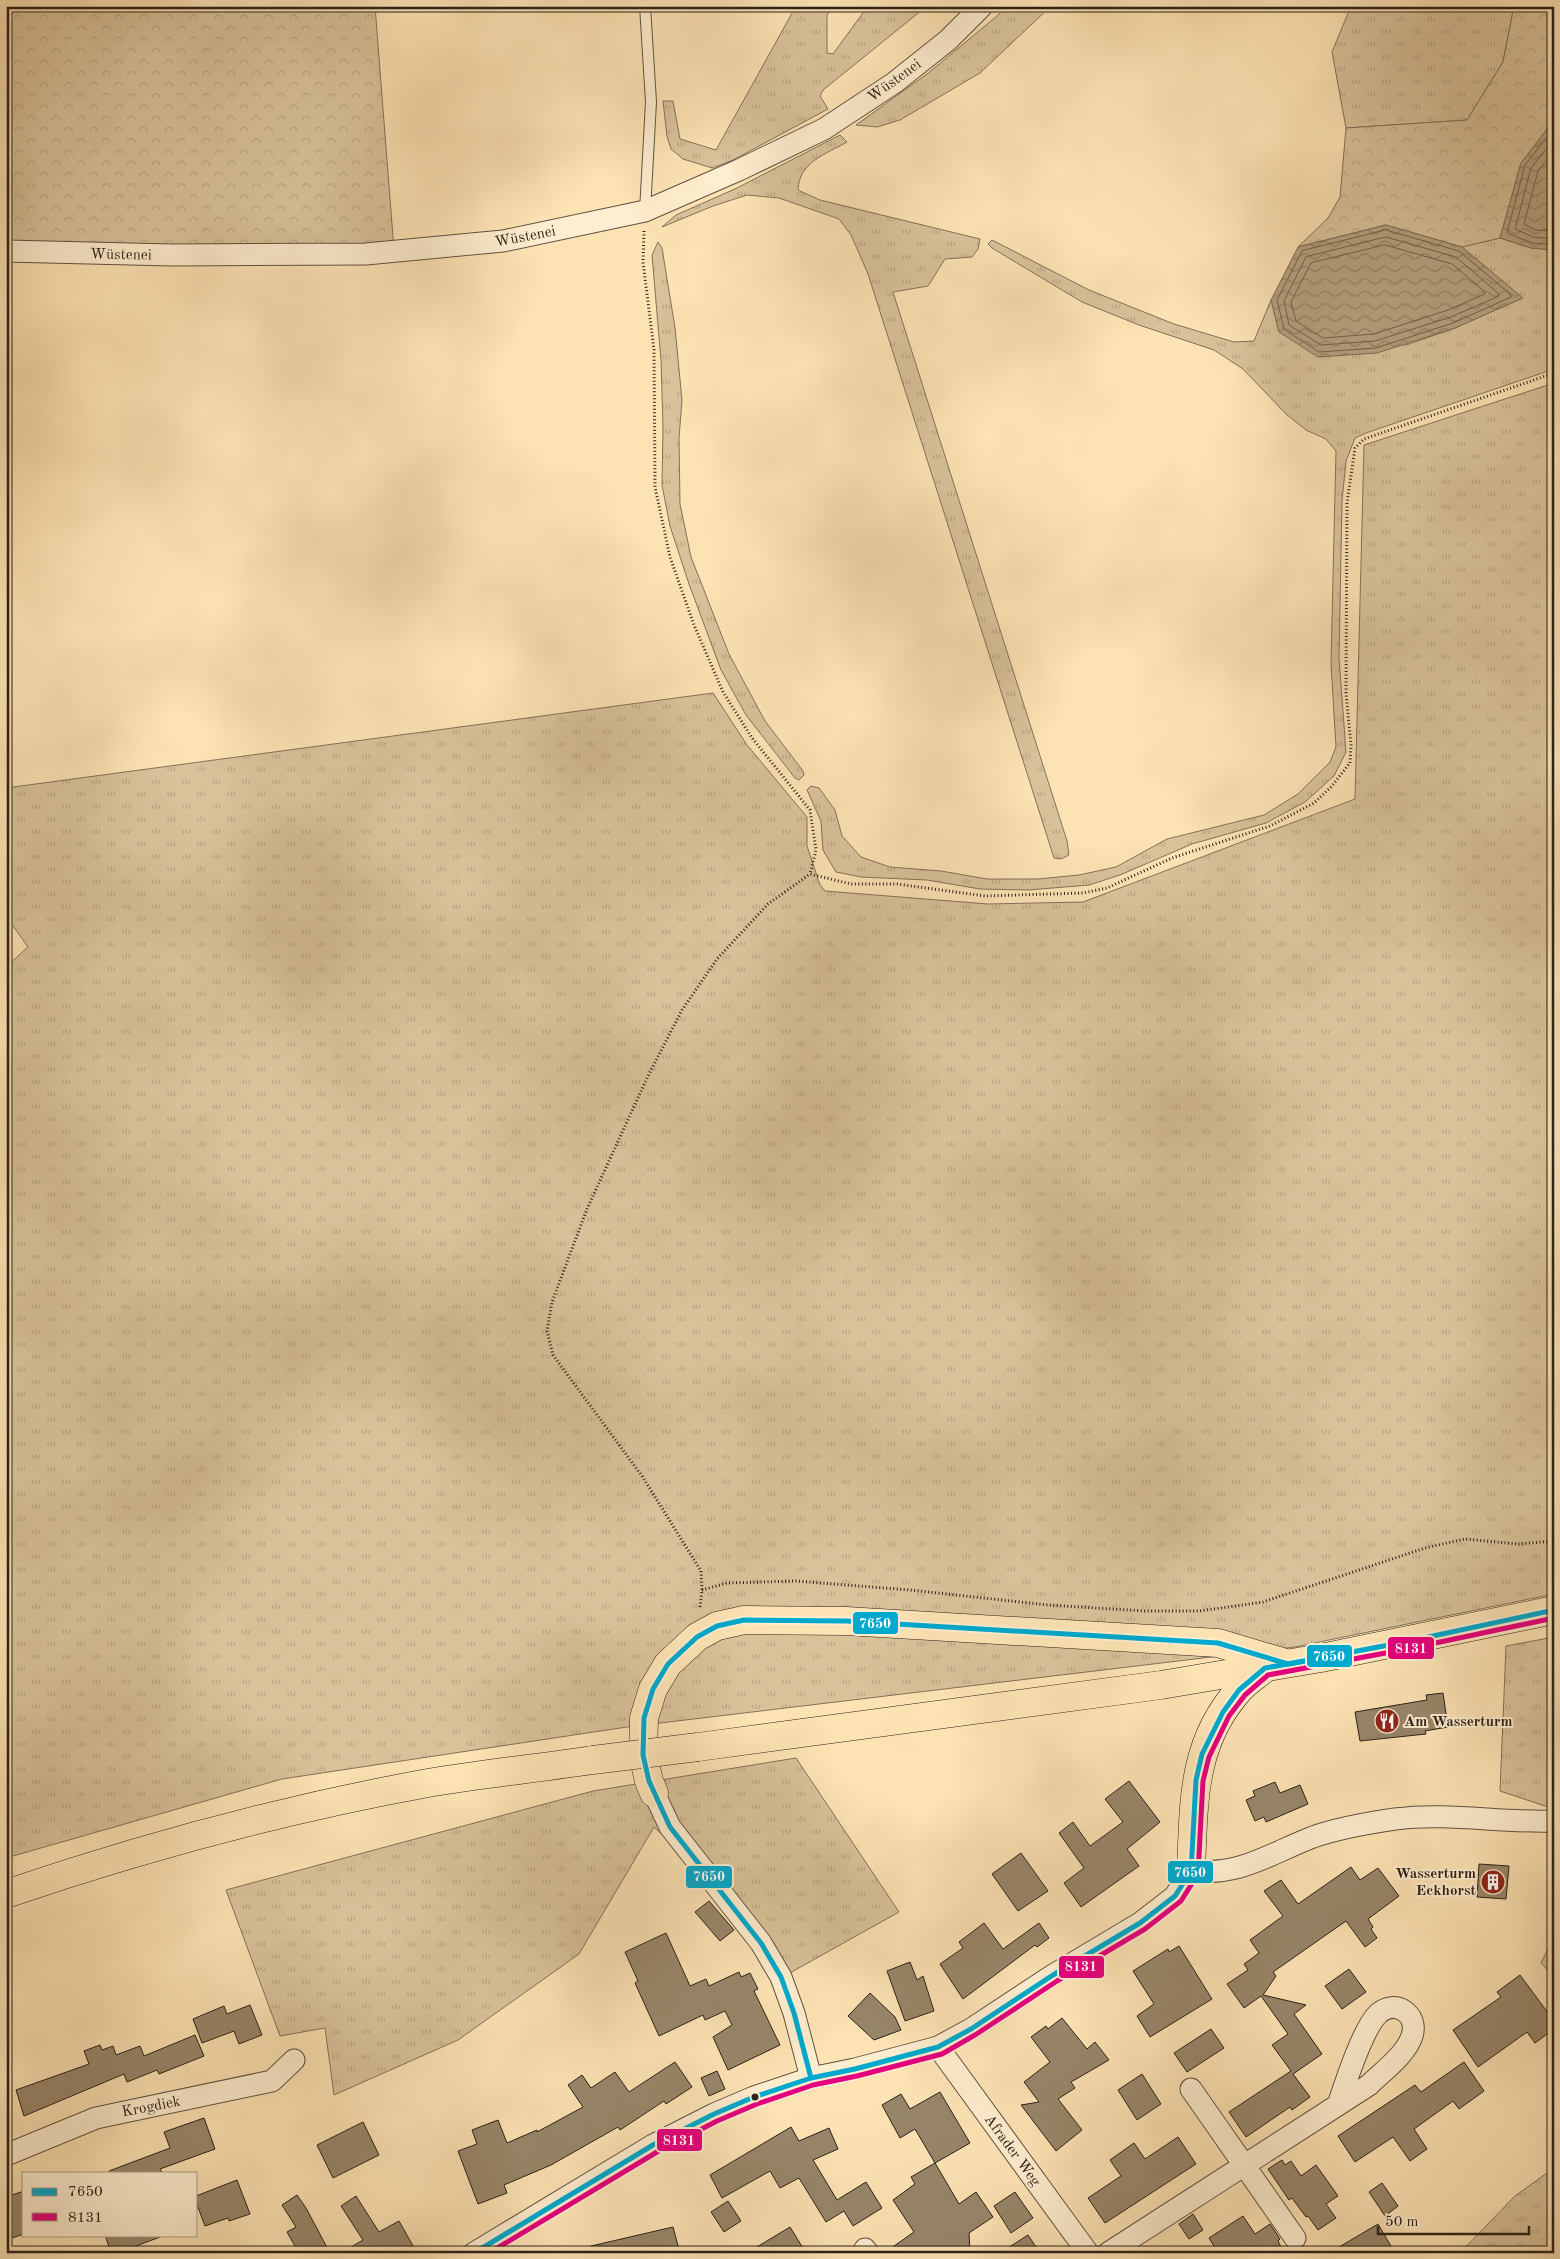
<svg xmlns="http://www.w3.org/2000/svg" width="1560" height="2259" font-family="'Old Standard TT',serif">
<style>
.grass{fill:url(#grass-tufts);stroke:#82725a}
.forest{fill:url(#forest-crowns);stroke:#82725a}
.water{fill:url(#water-waves);stroke:#7e6e56}
.lines{fill:none;stroke-linecap:round;stroke-linejoin:round}
.shore{stroke:#70614c;stroke-width:1}
.building{fill:#98866a;stroke:#2b2119}
.service-casing{stroke:#605240;stroke-width:12}
.minor-casing{stroke:#605240;stroke-width:23}
.primary-casing{stroke:#2b2119;stroke-width:29}
.path{stroke:#2b2119;stroke-width:3;stroke-dasharray:1 2.5;stroke-linecap:butt}
.service{stroke:#feedce;stroke-width:10}
.minor{stroke:#feedce;stroke-width:21}
.primary{stroke:#fde3b4;stroke-width:28}
.primary-bridge-casing{stroke:#2b2119;stroke-width:29;stroke-linecap:butt}
.primary-bridge{stroke:#fde3b4;stroke-width:28}
.bus-1-casing{stroke:#feedce;stroke-width:9}
.bus-2-casing{stroke:#feedce;stroke-width:9}
.bus-1{stroke:#00a9ce;stroke-width:5}
.bus-2{stroke:#e5007d;stroke-width:5}
.bus-dot{fill:#2b2119;stroke:#feedce;stroke-width:2}
.labels{text-anchor:middle;stroke-width:4;stroke-linejoin:round;paint-order:stroke}
.street-label{font-size:15px;fill:#2b2119;stroke:#feedce}
.poi-label{font-size:15px;font-weight:bold;fill:#2b2119;stroke:#feedce;text-anchor:start}
.line-badge{stroke:#feedce;stroke-width:2}
.badge-label{font-size:14px;text-anchor:middle;font-weight:bold;fill:#fff}
</style>
<defs>
<pattern id="grass-tufts" width="24" height="20" patternUnits="userSpaceOnUse" patternTransform="scale(1.25)"><rect width="24" height="20" fill="#d9c29a"/><path d="M3 7l-1-3M5 7V3M7 7l1-3M15 17l-1-3M17 17v-4M19 17l1-3" fill="none" stroke="#baa684"/></pattern>
<pattern id="forest-crowns" width="20" height="18" patternUnits="userSpaceOnUse" patternTransform="scale(1.25)"><rect width="20" height="18" fill="#d9c29a"/><path d="M2 6a3 3 0 1 1 6 0M12 15a3 3 0 1 1 6 0" fill="none" stroke="#baa684"/></pattern>
<pattern id="water-waves" width="16" height="10" patternUnits="userSpaceOnUse" patternTransform="scale(1.25)"><rect width="16" height="10" fill="#b6a17f"/><path d="M0 5q4-4 8 0t8 0" fill="none" stroke="#948367"/></pattern>
</defs>
<rect width="100%" height="100%" fill="#fde3b4"/>
<filter id="stains"><feTurbulence type="fractalNoise" baseFrequency=".004" numOctaves="4"/><feColorMatrix values="0 0 0 0 .2 0 0 0 0 .09 0 0 0 0 .02 0 0 0 .5 -.17"/></filter>
<radialGradient id="worn" r=".72"><stop offset=".6" stop-color="#630" stop-opacity="0"/><stop offset="1" stop-color="#630" stop-opacity=".3"/></radialGradient>
<g class="grass">
<path d="M796 6H831L827 16V53L833 54 868 6H927L823 90 820 96 828 109 733 160 712 168 683 159 671 149 667 136 663 101H673L680 139 716 150Z"/>
<path d="M1007 6H1051L980 73 900 120 877 127 856 125 927 74 997 16Z"/>
<path d="M1351 6H1514L1503 62 1467 120 1346 128 1332 52Z"/>
<path d="M840 135 847 142C826 154 799 162 798 190L820 200 980 239 978 249 972 257 945 259 928 286 893 292 1067 841 1069 855 1061 859 1054 858 868 274 851 235 839 219 779 198 747 195 713 206 662 227 676 215 737 188Z"/>
<path d="M1500 238 1531 248 1554 250V369L1366 433 1355 438 1346 461 1342 501 1339 658 1346 752 1334 776 1305 802 1266 823 1192 844 1120 875 1089 885 1028 890 980 889 927 880 861 877 836 872 823 850 821 821 807 790 811 786 819 788 835 810 842 836 861 857 890 867 941 871 987 879H1038L1079 875 1116 867 1167 839 1264 815 1298 794 1330 762 1336 747 1331 664 1336 451 1326 439 1306 430 1286 414 1243 369 1214 350 1139 325 1082 302 992 248 988 244 992 240 1089 290 1174 324 1234 342 1254 341 1271 300 1279 332 1406 345 1455 328 1522 298 1462 247Z"/>
<path d="M658 242 662 248 675 328 682 400 679 438 680 504 691 557 729 654 765 721 803 771 804 775 799 780 795 778 746 715 721 670 689 584 670 526 662 485 663 427 661 360 652 255Z"/>
<path d="M1554 383V1594L1295 1647 627 1727 282 1779 6 1858V967L28 947 6 916V788L713 693 747 745 807 817V846L820 885 825 891 988 904 1083 902 1355 799 1364 445Z"/>
<path d="M1554 1637V1808H1551L1500 1791 1506 1646Z"/>
<path d="M796 1758 899 1912 788 1974 730 1896 654 1827 579 1954 458 2040 334 2095 325 2028 280 2036 226 1890 593 1791Z"/>
<path d="M1554 1936V1977L1541 1963Z"/>
<path d="M1554 2168V2253H1460L1515 2196Z"/>
</g>
<g class="forest">
<path d="M6 6H375L394 250 6 256Z"/>
<path d="M1514 6H1554V120L1521 163 1500 238 1462 247 1386 225 1298 247 1328 218 1340 197 1346 128 1467 120 1503 62Z"/>
</g>
<g class="water">
<path d="M1554 120V250L1531 248 1500 238 1521 163Z"/>
<path d="M1386 225 1462 247 1523 298 1455 328 1377 353 1318 357 1279 332 1271 300 1298 247Z"/>
</g>
<g class="lines">
<g class="shore">
<path d="M1554 128 1525 165 1507 233 1532 243 1554 245"/>
<path d="M1554 139 1531 168 1515 229 1533 237 1554 239"/>
<path d="M1554 151 1538 171 1524 224 1535 230 1554 231"/>
<path d="M1386 230 1459 251 1510 294 1511 297 1453 323 1376 348 1319 352 1284 329 1277 300 1302 251Z"/>
<path d="M1386 237 1456 257 1498 293 1499 296 1451 317 1375 341 1321 345 1289 325 1284 301 1306 257Z"/>
<path d="M1385 245 1452 264 1484 291 1485 294 1448 310 1374 334 1323 338 1296 321 1291 302 1311 263Z"/>
</g>
</g>
<g class="building">
<path d="M1443 1693 1448 1727 1425 1731 1426 1734 1360 1741 1355 1712 1427 1700 1426 1695Z"/>
<path d="M1129 1781 1160 1822 1127 1849 1139 1866 1081 1907 1064 1883 1084 1868 1059 1833 1073 1822 1090 1846 1123 1822 1105 1799Z"/>
<path d="M1275 1782 1280 1793 1300 1785 1308 1804 1266 1822 1264 1817 1255 1821 1246 1800 1255 1796 1253 1791Z"/>
<path d="M1021 1853 1048 1891 1018 1911 992 1874Z"/>
<path d="M1479 1864 1509 1866 1506 1899 1477 1897Z"/>
<path d="M1351 1867 1360 1880 1378 1868 1399 1896 1368 1919 1373 1927 1371 1929 1377 1938 1365 1947 1346 1921 1273 1972 1276 1976 1263 1995 1306 2005 1294 2014 1322 2054 1293 2074 1310 2097 1292 2110 1290 2107 1246 2137 1229 2112 1291 2071 1272 2045 1288 2034 1261 1996 1244 2008 1227 1984 1248 1970 1244 1964 1259 1953 1250 1940 1283 1916 1264 1891 1281 1880 1298 1904Z"/>
<path d="M709 1901 734 1930 720 1941 695 1912Z"/>
<path d="M984 1923 1003 1949 1039 1923 1049 1938 1037 1947 1035 1945 963 1999 940 1964 963 1948 959 1942Z"/>
<path d="M666 1933 690 1986 706 1979 709 1986 739 1972 741 1977 750 1973 758 1989 754 1991 780 2045 728 2070 713 2037 732 2025 725 2011 705 2020 703 2015 659 2036 635 1983 638 1981 625 1952Z"/>
<path d="M1179 1946 1212 1999 1150 2037 1137 2016 1154 2004 1133 1971 1168 1949 1169 1952Z"/>
<path d="M910 1962 917 1980 923 1976 934 2011 905 2021 887 1971Z"/>
<path d="M1349 1969 1366 1992 1342 2009 1325 1986Z"/>
<path d="M1520 1975 1554 2021V2029L1535 2043 1527 2032 1478 2067 1453 2030 1501 1997 1497 1992Z"/>
<path d="M870 1993 895 2017 901 2030 874 2040 848 2016Z"/>
<path d="M250 2005 262 2035 239 2044 234 2031 202 2043 193 2019 224 2006 227 2014Z"/>
<path d="M1062 2018 1087 2049 1095 2042 1109 2060 1071 2082 1075 2088 1058 2099 1082 2130 1056 2151 1021 2105 1039 2102 1024 2082 1050 2062 1031 2037 1046 2026 1048 2029Z"/>
<path d="M1211 2029 1224 2048 1187 2072 1174 2053Z"/>
<path d="M195 2035 204 2056 159 2074 157 2070 127 2082 124 2074 24 2116 16 2090 89 2064 84 2051 100 2045 102 2050 113 2046 116 2055 140 2046 144 2056Z"/>
<path d="M675 2062 692 2087 666 2104 664 2101 620 2130 618 2127 551 2165 504 2185 507 2193 478 2204 458 2151 477 2144 472 2130 498 2120 507 2143 537 2130V2132L583 2107 568 2085 582 2075 591 2088 615 2072 629 2092Z"/>
<path d="M1464 2062 1484 2091 1459 2109 1453 2101 1414 2129 1427 2149 1410 2161 1393 2137 1355 2162 1338 2136 1415 2085 1421 2092Z"/>
<path d="M717 2071 725 2089 709 2096 701 2078Z"/>
<path d="M1142 2074 1161 2104 1137 2120 1118 2090Z"/>
<path d="M940 2092 970 2143 935 2163 915 2129 900 2138 882 2105 901 2094 910 2109Z"/>
<path d="M204 2118 215 2149 160 2169 162 2173H110L109 2171 170 2148 164 2132Z"/>
<path d="M363 2122 379 2155 333 2178 317 2145Z"/>
<path d="M791 2127 799 2141 829 2128 838 2149 813 2160 837 2200 866 2182 882 2208 853 2226 844 2211 826 2222 799 2178 780 2188 770 2171 722 2198 710 2175Z"/>
<path d="M1178 2137 1196 2164 1105 2223 1088 2198 1121 2176 1110 2160 1134 2143 1145 2159Z"/>
<path d="M1282 2160 1285 2165 1291 2161 1301 2176 1316 2165 1338 2196 1326 2204 1336 2218 1318 2230 1308 2216 1306 2217 1292 2198 1289 2200 1268 2169Z"/>
<path d="M935 2163 959 2204 976 2192 993 2217 969 2233 970 2253H884L914 2232 893 2200 915 2184 911 2177Z"/>
<path d="M237 2180 250 2214 229 2221 228 2218 205 2226 196 2202V2196Z"/>
<path d="M1382 2183 1398 2206 1385 2216 1369 2192Z"/>
<path d="M24 2191V2234L9 2239 6 2230V2197Z"/>
<path d="M1015 2192 1033 2218 1011 2233 994 2206Z"/>
<path d="M297 2195 306 2208 330 2253H299L287 2232 296 2227 282 2205Z"/>
<path d="M356 2196 379 2232 399 2221 417 2253H341L363 2240 341 2206Z"/>
<path d="M728 2201 741 2221 724 2232 711 2212Z"/>
<path d="M1193 2214 1203 2230 1189 2239 1179 2224Z"/>
<path d="M1243 2216 1255 2234 1270 2224 1280 2239 1278 2241 1284 2253H1218L1209 2238Z"/>
<path d="M1378 2224 1395 2253H1329Z"/>
<path d="M673 2227 680 2253H592L591 2246Z"/>
<path d="M790 2227 806 2253H747Z"/>
<path d="M105 2235H160V2237L128 2249 130 2253H111Z"/>
<path d="M1028 2235 1040 2253H1000Z"/>
</g>
<g class="lines">
<defs>
<path id="service" d="M645 211 651 102 645 6"/>
<g id="minor">
<path d="M6 251 171 255 366 254 503 241 645 211 739 170 824 129 894 83 948 40 982 6"/>
<path d="M654 1793 670 1827 761 1943 781 1977 794 2013 811 2078"/>
<path d="M938 2047 1088 2253"/>
<path d="M1191 2089 1295 2238"/>
<path d="M6 2155 96 2118 272 2081 294 2060"/>
<path d="M865 2249 868 2253"/>
<path d="M474 2253 653 2145 714 2114 754 2097 811 2078 855 2069 938 2047 971 2029 1053 1975 1140 1923 1175 1896 1191 1871C1241 1876 1269 1854 1313 1837 1338 1828 1368 1823 1395 1819 1447 1812 1501 1823 1554 1821"/>
<path d="M1108 2253 1369 2085C1383 2071 1405 2056 1412 2036 1419 2014 1395 1998 1378 2014 1363 2028 1345 2084 1338 2105"/>
</g>
<g id="primary">
<path d="M698 1747 1161 1685 1321 1658 1554 1610"/>
<path d="M654 1793 649 1781 643 1755 644 1718 653 1689 668 1664 697 1637 717 1626 744 1620 846 1621 1218 1643 1282 1662"/>
<path d="M1191 1871C1194 1804 1191 1744 1239 1690 1246 1682 1257 1675 1265 1668"/>
<path d="M6 1894C144 1847 285 1809 428 1783 482 1774 538 1768 593 1760"/>
</g>
</defs>
<use href="#service" class="service-casing"/>
<use href="#minor" class="minor-casing"/>
<use href="#primary" class="primary-casing"/>
<g class="path">
<path d="M644 231 643 262 654 350 655 487 670 557 694 625 723 692 752 738 810 810 816 850 810 874 851 884H897L985 896 1083 893 1107 888 1172 858 1270 826 1314 803 1331 787 1350 763 1351 745 1346 693 1347 503 1355 448 1364 439 1554 373"/>
<path d="M702 1590 727 1583 796 1581 910 1590 1048 1605 1145 1611H1200L1263 1602 1425 1548 1465 1539 1518 1544 1554 1541"/>
<path d="M700 1607 702 1590 701 1571 642 1476 553 1355 547 1331 552 1302 587 1209 647 1078 682 1010 717 959 768 904 810 874"/>
</g>
<use href="#service" class="service"/>
<use href="#minor" class="minor"/>
<use href="#primary" class="primary"/>
<defs>
<path id="primary-bridge" d="M593 1760 698 1747"/>
</defs>
<use href="#primary-bridge" class="primary-bridge-casing"/>
<use href="#primary-bridge" class="primary-bridge"/>
<defs>
<g id="bus-1">
<path d="M811 2078 794 2013 781 1977 761 1943 670 1827 649 1781 643 1755 644 1718 653 1689 668 1664 697 1637 717 1626 744 1620 846 1621 1218 1643 1288 1664 1405 1642 1554 1610"/>
<path d="M474 2253 653 2145 714 2114 754 2097 811 2078 855 2069 938 2047 971 2029 1053 1975 1140 1923 1175 1896 1191 1871 1196 1780 1202 1754 1223 1712 1239 1690 1265 1668 1311 1660"/>
</g>
<path id="bus-2" d="M489 2253 657 2152 717 2121 757 2104 813 2085 857 2076 942 2054 975 2035 1057 1981 1145 1929 1181 1901 1198 1874 1203 1781 1209 1757 1229 1716 1245 1695 1268 1675 1407 1649 1554 1618"/>
</defs>
<use href="#bus-1" class="bus-1-casing"/>
<use href="#bus-2" class="bus-2-casing"/>
<use href="#bus-1" class="bus-1"/>
<use href="#bus-2" class="bus-2"/>
</g>
<defs>
<symbol id="restaurant-disc" viewBox="-11 -11 22 22"><circle r="9.5" fill="#8f2418" stroke="#feedce"/><path d="M-5-6h1v4h1v-4h1v4h1v-4h1v5L-1.5 .5V6h-2V.5L-5-1ZM5-6V6H3V1.5H1.5Q1.5-4 5-6Z" fill="#fff"/></symbol>
<symbol id="building-disc" viewBox="-11 -11 22 22"><circle r="9.5" fill="#8f2418" stroke="#feedce"/><path d="M-4-6H4V6H1V3H-1V6H-4ZM-2.5-4.3h1.7v1.8h-1.7ZM.8-4.3h1.7v1.8H.8ZM-2.5-1h1.7V.8h-1.7ZM.8-1h1.7V.8H.8Z" fill="#fff"/></symbol>
</defs>
<g fill-rule="evenodd">
<use href="#restaurant-disc" x="1373" y="1707" width="28" height="28"/>
<use href="#building-disc" x="1479" y="1868" width="28" height="28"/>
</g>
<circle class="bus-dot" cx="755" cy="2097" r="4.5"/>
<g class="labels">
<g class="street-label">
<text transform="translate(894 80) rotate(-36)" y="5">Wüstenei</text>
<text transform="translate(525 236) rotate(-11)" y="5">Wüstenei</text>
<text transform="translate(121 254) rotate(1)" y="5">Wüstenei</text>
<text transform="translate(151 2106) rotate(-11)" y="5">Krogdiek</text>
<text transform="translate(1013 2150) rotate(54)" y="5">Afrader Weg</text>
</g>
<g class="poi-label">
<text x="1404" y="1726">Am Wasserturm</text>
<text x="1476" y="1878" text-anchor="end">Wasserturm<tspan x="1476" dy="17">Eckhorst</tspan></text>
</g>
</g>
<g class="line-badge">
<rect x="852" y="1611" width="47" height="24" rx="5" fill="#00a9ce"/>
<rect x="1387" y="1636" width="48" height="24" rx="5" fill="#e5007d"/>
<rect x="1306" y="1644" width="47" height="24" rx="5" fill="#00a9ce"/>
<rect x="1167" y="1860" width="47" height="24" rx="5" fill="#00a9ce"/>
<rect x="685" y="1865" width="48" height="24" rx="5" fill="#00a9ce"/>
<rect x="1058" y="1955" width="47" height="24" rx="5" fill="#e5007d"/>
<rect x="656" y="2128" width="47" height="24" rx="5" fill="#e5007d"/>
</g>
<g class="badge-label">
<text x="875" y="1628">7650</text>
<text x="1411" y="1653">8131</text>
<text x="1329" y="1661">7650</text>
<text x="1190" y="1877">7650</text>
<text x="709" y="1881">7650</text>
<text x="1081" y="1971">8131</text>
<text x="679" y="2145">8131</text>
</g>
<rect width="1560" height="2259" fill="none" stroke="#fde3b4" stroke-width="25"/>
<rect x="8" y="8" width="1545" height="2244" fill="none" stroke="#2b2119" stroke-width="2.5"/>
<rect x="12" y="12" width="1535" height="2234" fill="none" stroke="#2b2119"/>
<rect x="22" y="2172" width="175" height="65" fill="#feedce" stroke="#aa9b86"/>
<rect x="32" y="2188" width="25" height="8" fill="#00a9ce" stroke="#aa9b86"/>
<text x="68" y="2196" font-size="15" fill="#2b2119">7650</text>
<rect x="32" y="2213" width="25" height="8" fill="#e5007d" stroke="#aa9b86"/>
<text x="68" y="2222" font-size="15" fill="#2b2119">8131</text>
<path d="M1378 2226v8h151v-8" fill="none" stroke="#2b2119" stroke-width="2.5"/>
<text x="1385" y="2226" font-size="15" fill="#2b2119" stroke="#feedce" stroke-width="4" paint-order="stroke">50 m</text>
<rect width="100%" height="100%" filter="url(#stains)"/>
<rect width="100%" height="100%" fill="url(#worn)"/>
</svg>
